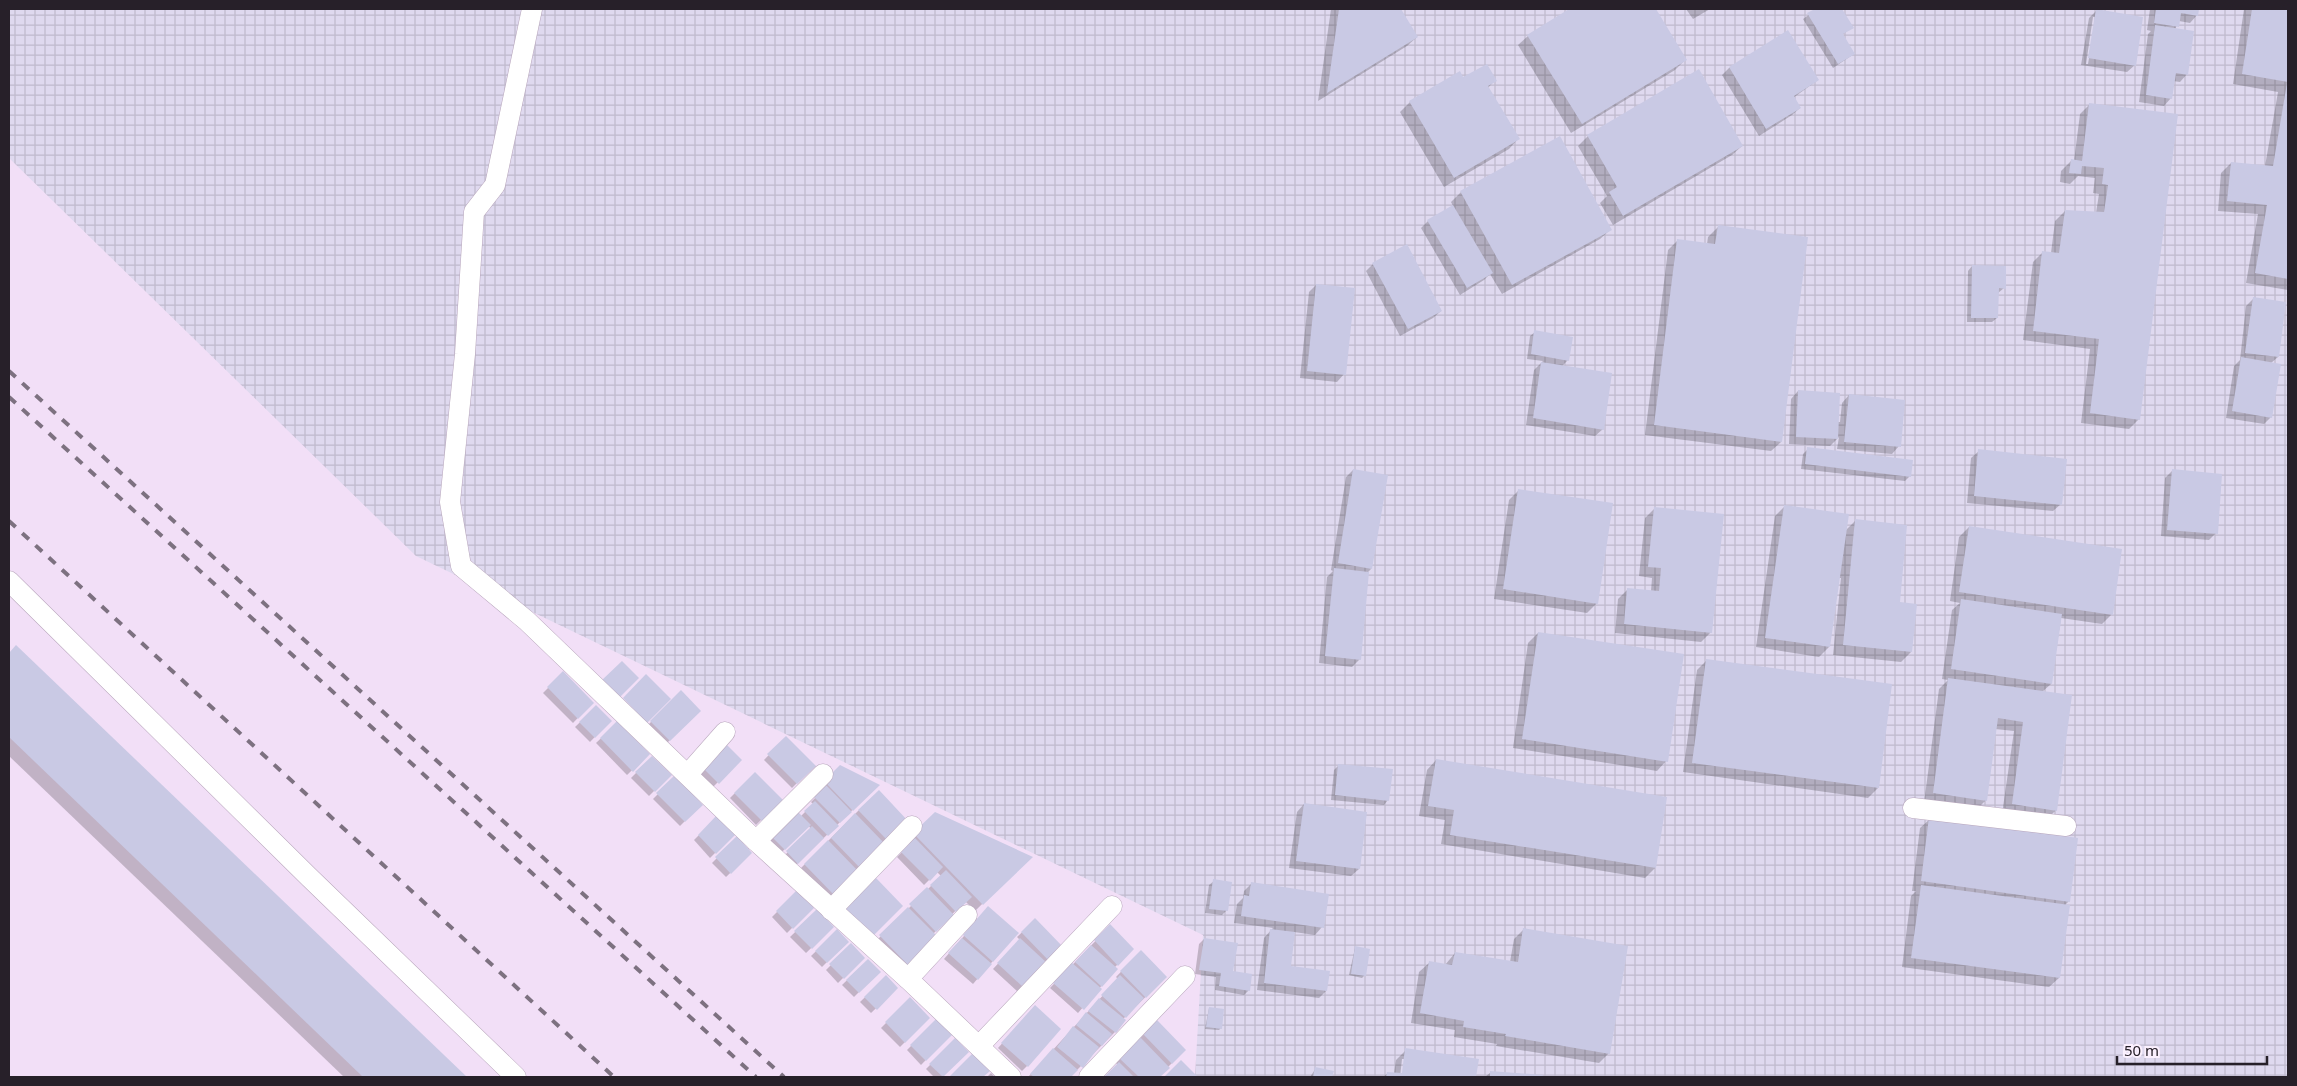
<svg xmlns="http://www.w3.org/2000/svg" width="2297" height="1086" font-family="'Noto Sans',sans-serif">
<style>
.industrial{fill:url(#industrial-grid)}
.shadow{fill:#0003;fill-rule:evenodd}
.building{fill:#c9c9e4}
.lines{fill:none;stroke-linecap:round;stroke-linejoin:round}
.street-casing{stroke:#b8a6bc;stroke-width:21}
.street{stroke:#fff;stroke-width:20}
.rail{stroke:#7d7180;stroke-width:4;stroke-dasharray:9 9;stroke-linecap:butt}
</style>
<defs>
<pattern id="industrial-grid" width="8" height="8" patternUnits="userSpaceOnUse" patternTransform="scale(1.25)"><rect width="8" height="8" fill="#dfd9ef"/><path d="M0 4h8M4 0v8" fill="none" stroke="#bfbacd"/></pattern>
</defs>
<rect width="100%" height="100%" fill="#f2dff7"/>
<path class="industrial" d="M9 9H2288V1077H1195L1203 935 416 556 9 158Z"/>
<g class="shadow">
<path d="M1331 9H1400L1417 37 1407 46 1318 101Z"/>
<path d="M1571 9H1654L1685 60 1675 70 1571 133 1518 45 1528 36Z"/>
<path d="M1686 9H1710L1693 19Z"/>
<path d="M1817 9H1840L1852 27 1842 35 1854 54 1833 68 1803 19Z"/>
<path d="M2150 9H2198L2197 15 2190 23 2179 21 2175 29 2187 74 2180 82 2173 81 2171 98 2164 106 2139 102 2148 34 2151 31 2147 30Z"/>
<path d="M2244 9H2288V290L2246 283 2258 214 2218 211 2221 173 2231 163 2265 166 2278 92 2233 84Z"/>
<path d="M2096 11 2135 65 2127 72 2081 65 2089 18ZM2093 17H2096L2088 64H2086Z"/>
<path d="M1788 32 1818 80 1793 98 1800 108 1792 115 1759 136 1722 75 1729 68Z"/>
<path d="M1463 79 1495 80 1488 88 1518 139 1509 149 1444 187 1400 112 1410 102Z"/>
<path d="M2090 104 2177 116 2139 419 2129 429 2081 423 2090 349 2023 340 2033 262 2043 252 2051 253 2055 221 2065 211 2096 213 2099 194 2093 193 2095 178 2078 176 2070 184 2060 182 2061 171 2071 161H2074L2080 114Z"/>
<path d="M1588 136 1742 146 1732 155 1613 225 1600 203 1607 196 1578 146Z"/>
<path d="M1560 138 1610 230 1600 239 1502 294 1490 274 1484 280 1460 295 1421 228 1428 221 1453 206 1451 202 1461 192Z"/>
<path d="M1718 227 1781 442 1771 451 1645 435 1668 250 1678 240 1707 244 1708 237Z"/>
<path d="M1373 264 1441 311 1433 318 1400 336 1366 271Z"/>
<path d="M1972 266 2004 288 1998 293 1997 318 1992 322H1967L1968 271Z"/>
<path d="M1316 285 1344 374 1337 382 1300 378 1309 292Z"/>
<path d="M2253 299 2278 357 2271 363V417L2264 424 2226 418 2234 366 2240 360 2246 306Z"/>
<path d="M1535 332 1568 360 1562 366 1603 429 1595 436 1526 425 1534 370 1543 361 1527 359 1530 336Z"/>
<path d="M1798 391 1838 422H1840L1842 403 1849 395 1899 446 1892 454 1837 449 1839 437 1830 446 1789 444 1791 399Z"/>
<path d="M1808 449 1910 476 1905 481 1801 469 1803 454Z"/>
<path d="M1979 451 2061 504 2053 511 1967 503 1971 458Z"/>
<path d="M1353 470 1371 569 1368 572 1360 659 1352 667 1319 663 1327 577 1333 571 1331 570 1346 477Z"/>
<path d="M2172 471 2216 533 2209 540 2161 536 2165 478Z"/>
<path d="M1519 490 1597 603 1587 613 1494 599 1509 500Z"/>
<path d="M1785 506 1846 530 1855 521 1898 604 1911 652 1901 662 1833 655 1841 578H1839L1829 647 1819 657 1756 647 1775 516Z"/>
<path d="M1655 508 1711 632 1701 642 1615 633 1618 599 1628 589 1651 591 1652 578 1639 576 1645 518Z"/>
<path d="M1969 527 2112 614 2102 624 2061 618 2051 684 2042 692 2056 810 2046 820 2002 814 2014 731 1995 729 1986 800 1976 810 1924 803 1939 689 1948 680 1942 679 1952 610 1960 603 1950 601 1959 537Z"/>
<path d="M1538 633 1666 761 1657 771 1513 748 1528 643Z"/>
<path d="M16 647 465 1077H344L9 756V654Z"/>
<path d="M1707 660 1878 788 1868 798 1683 772 1697 670Z"/>
<path d="M563 673 592 703 573 723 543 693Z"/>
<path d="M681 692 699 711 665 745 647 726Z"/>
<path d="M596 707 610 721 590 742 575 727Z"/>
<path d="M617 723 649 754 627 775 596 743Z"/>
<path d="M786 737 814 766 792 788 764 760Z"/>
<path d="M652 757 670 775 649 796 631 778Z"/>
<path d="M740 760 713 787 697 771Z"/>
<path d="M1436 760 1666 798 1655 868 1645 878 1441 844 1445 820 1419 816 1427 770Z"/>
<path d="M1339 765 1388 800 1384 805 1331 800 1334 770Z"/>
<path d="M840 767 878 785 793 868 783 857 811 829 808 825 780 854 769 842 798 813 801 816 813 804 811 802 823 790 820 786Z"/>
<path d="M755 773 781 800 756 825 730 798Z"/>
<path d="M675 777 701 805 680 826 653 799Z"/>
<path d="M1304 804 1359 869 1351 876 1289 868 1297 812Z"/>
<path d="M859 810 906 821 829 898 800 869Z"/>
<path d="M935 813 1030 857 975 911 965 901 933 934 935 936 903 968 876 941 941 876 937 872 924 885 897 857 910 844 907 841Z"/>
<path d="M717 817 734 834 710 858 694 840Z"/>
<path d="M1930 819 2069 901 2064 906 2059 978 2049 987 1902 967 1911 896 1916 891H1912L1920 828Z"/>
<path d="M737 838 751 853 726 877 712 863Z"/>
<path d="M1214 881 1227 910 1222 915 1205 913 1209 885Z"/>
<path d="M1251 884 1322 927 1315 935 1294 932 1289 967 1326 991 1319 998 1257 990 1264 938 1273 928 1234 923 1237 904 1243 898 1244 891Z"/>
<path d="M797 892 812 908 787 933 772 917Z"/>
<path d="M817 911 833 927 806 953 790 937Z"/>
<path d="M984 913 1017 933 973 984 944 959Z"/>
<path d="M1035 920 1062 948 1018 992 993 969 1020 940 1017 937Z"/>
<path d="M1110 926 1133 949 1114 968 1116 969 1078 1013 1050 988Z"/>
<path d="M1524 929 1609 1053 1599 1063 1496 1046 1497 1044 1454 1037 1455 1030 1411 1023 1419 972 1429 963 1445 965 1455 953 1510 962 1514 939Z"/>
<path d="M837 931 847 942 822 967 811 956Z"/>
<path d="M1204 939 1249 990 1244 995 1215 990 1216 977 1195 974 1199 944Z"/>
<path d="M851 945 863 958 838 983 826 970Z"/>
<path d="M1355 948 1364 976 1362 978 1349 975Z"/>
<path d="M1141 951 1166 977 1123 1019 1115 1032 1070 1077H1028L1118 979 1116 977Z"/>
<path d="M868 960 879 972 854 997 842 985Z"/>
<path d="M886 977 897 988 871 1013 860 1002Z"/>
<path d="M910 999 929 1018 900 1047 881 1028Z"/>
<path d="M1209 1008 1221 1028 1219 1030 1205 1029Z"/>
<path d="M1030 1012 1027 1066 1022 1071 998 1048Z"/>
<path d="M937 1020 951 1034 921 1065 907 1050Z"/>
<path d="M1157 1022 1185 1050 1158 1077H1106L1118 1065 1115 1062Z"/>
<path d="M955 1040 967 1052 942 1077H934L926 1069Z"/>
<path d="M1406 1050 1477 1060 1475 1077H1402L1405 1059H1402L1400 1077H1383L1388 1073 1394 1074 1396 1060Z"/>
<path d="M1316 1068 1332 1072 1331 1077H1310Z"/>
<path d="M1491 1072 1541 1077H1485Z"/>
<path d="M991 1073 995 1077H987Z"/>
</g>
<g class="building">
<path d="M1339 9H1401L1418 37 1327 93Z"/>
<path d="M1569 9H1656L1687 60 1582 124 1527 35Z"/>
<path d="M1815 9H1842L1854 28 1843 34 1855 54 1838 64 1807 13Z"/>
<path d="M2096 9 2143 17 2136 66 2088 58Z"/>
<path d="M2156 9H2199L2198 16 2181 13 2179 27 2154 23Z"/>
<path d="M2252 9H2288V82L2242 74Z"/>
<path d="M2155 25 2194 31 2188 75 2176 73 2172 99 2146 95Z"/>
<path d="M1788 30 1819 80 1794 96 1801 108 1766 129 1729 67Z"/>
<path d="M1487 64 1497 81 1488 86 1520 139 1454 178 1409 101 1460 71 1463 77Z"/>
<path d="M1699 69 1743 146 1623 216 1609 192 1617 187 1587 135Z"/>
<path d="M2287 83H2288V279L2255 273 2267 205 2227 201 2231 162 2273 166Z"/>
<path d="M2089 103 2178 114 2140 420 2090 413 2099 339 2033 331 2042 251 2059 253 2065 210 2104 212 2108 185 2102 184 2104 168 2082 166 2081 174 2069 173 2071 159 2082 161Z"/>
<path d="M1560 136 1612 230 1512 285 1460 191Z"/>
<path d="M1453 205 1493 273 1467 288 1427 220Z"/>
<path d="M1718 225 1808 237 1782 442 1654 425 1677 239 1715 244Z"/>
<path d="M1407 244 1442 311 1408 329 1372 263Z"/>
<path d="M1972 265 2006 266V289L1999 288 1998 318H1971Z"/>
<path d="M1316 284 1355 288 1346 375 1307 371Z"/>
<path d="M2253 297 2286 302 2279 357 2245 353Z"/>
<path d="M1534 330 1573 337 1569 361 1531 354Z"/>
<path d="M2241 357 2281 364 2272 418 2232 411Z"/>
<path d="M1541 362 1612 373 1604 430 1533 418Z"/>
<path d="M1798 390 1840 393 1838 439 1796 437Z"/>
<path d="M1849 394 1905 400 1901 447 1844 442Z"/>
<path d="M1807 447 1913 460 1911 477 1805 464Z"/>
<path d="M1978 449 2067 459 2062 505 1974 496Z"/>
<path d="M1353 469 1388 475 1372 569 1338 563Z"/>
<path d="M2172 469 2222 474 2218 534 2167 530Z"/>
<path d="M1518 489 1613 503 1598 604 1503 589Z"/>
<path d="M1784 505 1849 514 1830 647 1765 638Z"/>
<path d="M1654 507 1724 514 1712 633 1624 624 1627 588 1659 591 1661 568 1648 567Z"/>
<path d="M1855 519 1907 525 1900 602 1917 604 1912 652 1843 645Z"/>
<path d="M1969 526 2122 549 2113 615 1959 592Z"/>
<path d="M1334 568 1369 572 1361 660 1325 656Z"/>
<path d="M1961 599 2062 614 2052 684 1951 669Z"/>
<path d="M1538 632 1684 654 1668 762 1522 739Z"/>
<path d="M16 645 467 1077H363L9 737V653Z"/>
<path d="M1706 659 1892 684 1879 788 1692 763Z"/>
<path d="M622 661 639 678 618 699 601 681Z"/>
<path d="M563 671 594 703 578 719 547 687Z"/>
<path d="M646 674 671 699 647 723 623 698Z"/>
<path d="M1948 678 2072 695 2057 811 2012 804 2023 722 1998 718 1987 801 1933 793Z"/>
<path d="M681 690 701 711 670 741 650 721Z"/>
<path d="M596 705 612 721 595 738 579 722Z"/>
<path d="M617 721 650 754 633 772 600 738Z"/>
<path d="M786 736 816 766 797 784 767 754Z"/>
<path d="M724 742 742 760 719 784 700 765Z"/>
<path d="M652 756 672 775 655 792 635 772Z"/>
<path d="M1436 759 1667 797 1656 868 1450 835 1454 810 1428 806Z"/>
<path d="M1338 764 1393 769 1389 801 1335 795Z"/>
<path d="M840 765 880 785 853 811 824 781Z"/>
<path d="M755 772 783 800 762 821 734 793Z"/>
<path d="M675 775 703 805 685 822 656 793Z"/>
<path d="M826 785 852 812 840 823 814 797Z"/>
<path d="M879 790 908 821 887 840 858 810Z"/>
<path d="M815 801 839 826 828 836 804 811Z"/>
<path d="M1304 803 1367 812 1360 869 1296 861Z"/>
<path d="M798 812 811 825 785 850 772 837Z"/>
<path d="M935 812 1033 857 983 905 913 833Z"/>
<path d="M855 813 886 845 861 869 831 838Z"/>
<path d="M717 815 736 834 716 854 698 835Z"/>
<path d="M1929 817 2078 838 2070 902 1921 881Z"/>
<path d="M812 826 824 838 798 864 786 851Z"/>
<path d="M737 836 752 853 731 874 715 857Z"/>
<path d="M915 838 943 867 930 881 901 852Z"/>
<path d="M828 840 858 871 834 895 804 864Z"/>
<path d="M946 870 972 897 956 912 930 885Z"/>
<path d="M876 878 903 906 872 937 845 909Z"/>
<path d="M1213 879 1232 882 1228 911 1209 909Z"/>
<path d="M1251 882 1329 894 1324 928 1241 916 1244 895 1249 896Z"/>
<path d="M1921 885 2070 905 2060 978 1911 958Z"/>
<path d="M927 887 954 915 936 932 909 904Z"/>
<path d="M797 890 814 908 793 929 776 911Z"/>
<path d="M988 906 1019 933 993 962 963 935Z"/>
<path d="M908 907 937 936 908 965 879 935Z"/>
<path d="M817 909 834 927 812 949 794 931Z"/>
<path d="M1035 918 1064 948 1050 962 1021 932Z"/>
<path d="M1110 924 1134 949 1118 966 1094 940Z"/>
<path d="M1523 928 1628 946 1610 1054 1505 1036 1506 1034 1463 1027 1464 1021 1420 1013 1429 961 1452 965 1455 952 1518 962Z"/>
<path d="M837 929 849 942 827 963 815 951Z"/>
<path d="M1270 929 1295 932 1291 966 1330 971 1327 991 1264 983Z"/>
<path d="M962 938 992 964 978 980 948 953Z"/>
<path d="M1020 938 1047 963 1024 988 997 963Z"/>
<path d="M1204 938 1238 943 1233 971 1252 974 1250 991 1219 986 1221 973 1199 970Z"/>
<path d="M851 943 865 958 844 979 829 964Z"/>
<path d="M1091 945 1118 969 1102 987 1075 962Z"/>
<path d="M1355 946 1370 949 1366 976 1351 974Z"/>
<path d="M1141 950 1167 977 1146 998 1120 971Z"/>
<path d="M868 959 881 972 859 993 846 980Z"/>
<path d="M1071 962 1102 989 1084 1010 1053 983Z"/>
<path d="M886 975 898 988 877 1010 864 997Z"/>
<path d="M1120 975 1144 998 1126 1018 1101 995Z"/>
<path d="M910 997 930 1018 905 1043 885 1022Z"/>
<path d="M1099 998 1126 1020 1116 1033 1088 1011Z"/>
<path d="M1035 1005 1061 1029 1028 1067 1001 1043Z"/>
<path d="M1209 1007 1224 1009 1222 1029 1206 1027Z"/>
<path d="M1086 1012 1112 1034 1102 1046 1076 1025Z"/>
<path d="M937 1018 953 1034 926 1061 910 1045Z"/>
<path d="M1157 1020 1186 1050 1172 1064 1143 1034Z"/>
<path d="M1073 1026 1099 1047 1083 1068 1057 1047Z"/>
<path d="M1139 1036 1170 1068 1160 1077H1139L1118 1057Z"/>
<path d="M955 1038 969 1052 943 1077 929 1064Z"/>
<path d="M1053 1048 1078 1070 1071 1077H1034L1030 1074Z"/>
<path d="M1405 1048 1479 1059 1476 1077H1386L1387 1072 1402 1073Z"/>
<path d="M973 1053 990 1071 983 1077H949Z"/>
<path d="M1181 1060 1198 1077H1164Z"/>
<path d="M1119 1062 1134 1077H1104Z"/>
<path d="M1315 1067 1334 1071 1332 1077H1313Z"/>
<path d="M1490 1071 1543 1075 1542 1077H1490Z"/>
</g>
<g class="lines">
<defs>
<g id="street">
<path d="M532 9 495 185 474 212 465 354 450 502 461 566 527 621 756 841 908 979 1011 1077"/>
<path d="M9 581 310 878 516 1077"/>
<path d="M688 774 725 732"/>
<path d="M1913 808 2066 826"/>
<path d="M756 841 823 774"/>
<path d="M831 910 912 826"/>
<path d="M908 979 967 915"/>
<path d="M979 1046 1112 906"/>
<path d="M1089 1077 1185 976"/>
</g>
</defs>
<use href="#street" class="street-casing"/>
<use href="#street" class="street"/>
<g class="rail">
<path d="M9 371 784 1077"/>
<path d="M9 397 756 1077"/>
<path d="M9 521 614 1077"/>
</g>
</g>
<rect width="2297" height="1086" fill="none" stroke="#272029" stroke-width="20"/>
<path d="M2117 1056v8h150v-8" fill="none" stroke="#272029" stroke-width="2.5"/>
<text x="2124" y="1056" font-size="15" fill="#272029" stroke="#fbf0fe" stroke-width="4" paint-order="stroke">50 m</text>
</svg>
